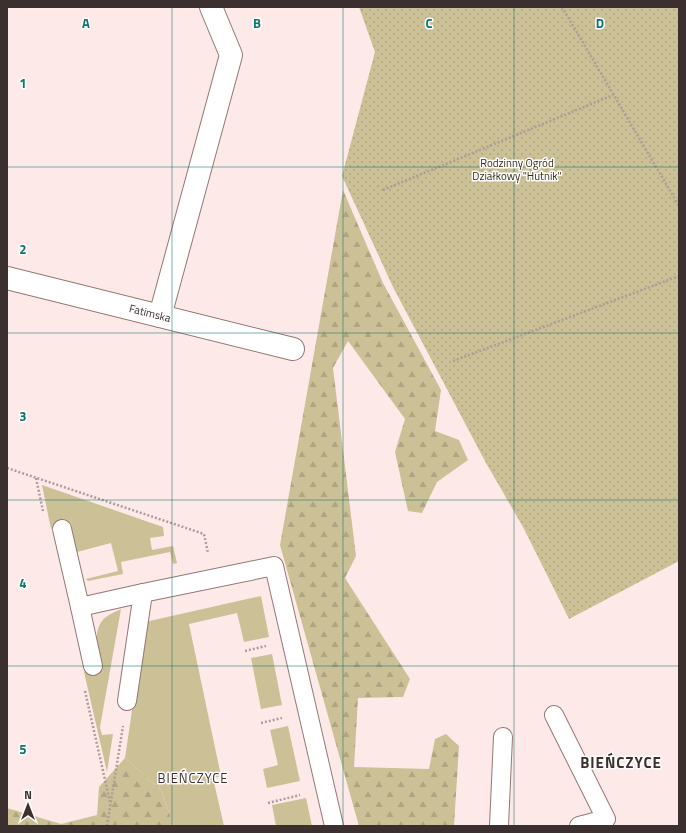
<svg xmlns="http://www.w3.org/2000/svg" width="686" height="833" font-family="'Titillium Web',sans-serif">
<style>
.grass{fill:#ccc096}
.forest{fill:url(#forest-firs)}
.garden{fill:url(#garden-dots)}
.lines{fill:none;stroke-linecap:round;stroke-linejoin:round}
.service-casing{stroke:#937875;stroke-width:20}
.minor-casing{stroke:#937875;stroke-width:24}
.path{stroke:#ac9c9a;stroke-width:2.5;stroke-dasharray:2 2;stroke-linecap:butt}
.service{stroke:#fff;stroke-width:18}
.minor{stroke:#fff;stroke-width:22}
.grid{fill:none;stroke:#0f766e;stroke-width:1;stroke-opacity:0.55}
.labels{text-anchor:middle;stroke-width:3;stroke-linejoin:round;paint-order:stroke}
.park-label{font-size:11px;fill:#362e12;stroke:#fcfcfc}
.street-label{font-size:11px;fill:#3b302f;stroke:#fcfcfc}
.quarter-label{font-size:13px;letter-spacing:1px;fill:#3b302f;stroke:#fcfcfc}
.district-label{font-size:15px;font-weight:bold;letter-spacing:1px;fill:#3b302f;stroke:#fcfcfc}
.grid-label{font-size:13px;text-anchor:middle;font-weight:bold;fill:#0f766e;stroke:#fcfcfc;stroke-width:3;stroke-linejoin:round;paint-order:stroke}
</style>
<defs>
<pattern id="forest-firs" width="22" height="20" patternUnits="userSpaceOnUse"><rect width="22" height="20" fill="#ccc096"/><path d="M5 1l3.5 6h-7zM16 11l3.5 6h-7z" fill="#b0a582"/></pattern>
<pattern id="garden-dots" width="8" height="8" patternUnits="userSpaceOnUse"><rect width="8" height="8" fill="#ccc096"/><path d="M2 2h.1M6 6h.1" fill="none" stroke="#b0a582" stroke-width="1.8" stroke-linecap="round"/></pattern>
</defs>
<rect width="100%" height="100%" fill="#fdeae8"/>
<g class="grass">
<path d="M42 485 163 527 164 536 150 538 152 550 173 546 177 563 173 564 170 552 121 562 123 574 88 581 86 579 118 571 111 543 77 552 71 525 51 529Z"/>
<path d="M261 596 269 637 244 642 237 613 189 624 221 776 213 778 224 826H174L161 790 125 758 145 622Z"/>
<path d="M121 609 100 727 102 735 113 734 107 772 84 672 102 668C99 654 92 634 102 621 105 616 115 612 121 609Z"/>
<path d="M272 654 282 705 261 709 251 658Z"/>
<path d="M288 726 300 781 267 788 263 769 278 765 270 730Z"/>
<path d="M306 798 312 826H276L272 805Z"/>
</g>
<g class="forest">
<path d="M343 190 383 283 441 390 435 431 459 440 468 460 437 482 422 513 408 511 395 452 405 419 348 341 333 368 356 556 345 578 410 679 403 697 358 698 354 767 429 769 435 739 446 734 459 746 454 826H359L280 545Z"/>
<path d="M125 758 161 790 174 826H7V808L61 824 97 815 99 787Z"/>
</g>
<path class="garden" d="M359 7H679V561L569 619 523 527 486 463 393 287 342 176 375 52Z"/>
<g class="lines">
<defs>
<g id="service">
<path d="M62 529 80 607 143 593"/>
<path d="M80 607 93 666"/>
<path d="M127 701 143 593 274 566 334 826"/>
<path d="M554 715 606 819 579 826"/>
<path d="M499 826 503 737"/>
</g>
<g id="minor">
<path d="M7 278 293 349"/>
<path d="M160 316 231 55 211 7"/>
</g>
</defs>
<use href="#service" class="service-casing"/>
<use href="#minor" class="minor-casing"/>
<g class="path">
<path d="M562 7 679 206"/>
<path d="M383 190 613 95"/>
<path d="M453 361 679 276"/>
<path d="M7 468 204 534 208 553"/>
<path d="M36 478 43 511"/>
<path d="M245 651 266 646"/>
<path d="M85 691 110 802"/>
<path d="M261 723 282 718"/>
<path d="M268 803 300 795"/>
<path d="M7 826H9"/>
<path d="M107 826 123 726"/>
</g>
<use href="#service" class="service"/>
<use href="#minor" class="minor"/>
</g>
<path class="grid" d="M172 7V826M343 7V826M514 7V826M7 167H679M7 333H679M7 500H679M7 666H679"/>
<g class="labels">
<g class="park-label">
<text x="517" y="167">Rodzinny Ogród<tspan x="517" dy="13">Działkowy "Hutnik"</tspan></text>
</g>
<g class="street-label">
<text transform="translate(150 313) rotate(14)" y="4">Fatimska</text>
</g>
<g class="quarter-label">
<text x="193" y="783">BIEŃCZYCE</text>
</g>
<g class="district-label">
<text x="621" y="768">BIEŃCZYCE</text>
</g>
</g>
<g class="grid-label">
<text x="86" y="28">A</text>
<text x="257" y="28">B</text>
<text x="429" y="28">C</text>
<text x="600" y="28">D</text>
<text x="23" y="88">1</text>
<text x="23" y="254">2</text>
<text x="23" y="421">3</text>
<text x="23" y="588">4</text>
<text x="23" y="754">5</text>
</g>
<rect width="686" height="833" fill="none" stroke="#3b302f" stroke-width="16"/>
<g transform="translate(28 805)" stroke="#fcfcfc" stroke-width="3" paint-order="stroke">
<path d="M0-3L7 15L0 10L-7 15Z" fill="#3b302f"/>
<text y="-6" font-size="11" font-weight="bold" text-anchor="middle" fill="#3b302f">N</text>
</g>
</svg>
